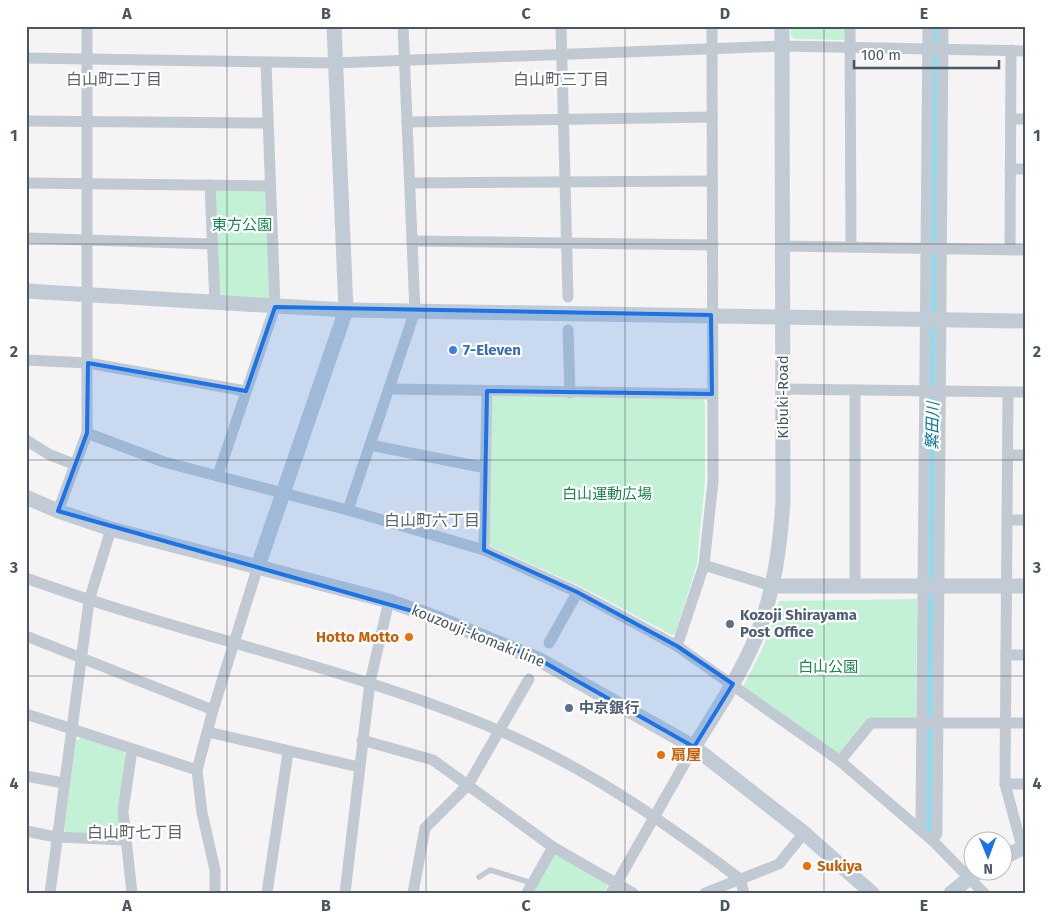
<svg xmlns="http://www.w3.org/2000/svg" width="1051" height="919" font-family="'Fira Sans','Noto Sans JP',sans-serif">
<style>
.green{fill:#c3f1d5}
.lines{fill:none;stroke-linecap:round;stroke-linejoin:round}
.river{stroke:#90daee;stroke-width:18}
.lane{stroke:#c1cad2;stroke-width:5.5}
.street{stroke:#c1cad2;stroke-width:11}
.secondary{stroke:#c1cbd6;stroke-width:15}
.marked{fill:#1a73e8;fill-opacity:0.2;stroke:#1a73e8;stroke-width:4;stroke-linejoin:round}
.grid{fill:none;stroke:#4a5661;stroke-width:1;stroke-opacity:0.55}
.shop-dot{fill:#3f7fe0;stroke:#fff;stroke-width:2}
.service-dot{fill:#5c6f8a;stroke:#fff;stroke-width:2}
.food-dot{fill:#e8710a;stroke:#fff;stroke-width:2}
.labels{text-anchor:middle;stroke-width:4.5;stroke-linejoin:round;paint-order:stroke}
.park-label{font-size:15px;fill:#17864f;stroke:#fff}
.shop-label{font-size:15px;font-weight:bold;fill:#366cbe;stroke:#fff;text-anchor:start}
.street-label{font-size:15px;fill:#4a5661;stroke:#fff}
.service-label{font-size:15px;font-weight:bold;fill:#4e5e75;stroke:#fff;text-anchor:start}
.food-label{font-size:15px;font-weight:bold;fill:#c56008;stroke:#fff;text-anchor:start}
.neighbourhood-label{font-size:16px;fill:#5f6368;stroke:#fff}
.water-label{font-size:16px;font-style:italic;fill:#0c7c9b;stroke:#fff}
.neatline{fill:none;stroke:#4a5661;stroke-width:2}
.grid-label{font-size:16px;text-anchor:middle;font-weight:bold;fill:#4a5661}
</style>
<rect width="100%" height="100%" fill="#f5f3f3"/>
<g class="green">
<path d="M791 26H847V37L843 40 794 39 791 36Z"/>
<path d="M217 190H263L266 193 271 296 268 299 222 297 219 293 214 193Z"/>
<path d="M494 396 702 399 705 402V481L697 564 675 634 672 635 582 587 492 547 489 543 491 399Z"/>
<path d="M917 599 916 721 868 720 839 758 743 687 765 643 779 601Z"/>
<path d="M81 738 124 752 127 756 121 833 118 836 67 833 64 830 76 741Z"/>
<path d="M557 855 606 882 607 887 603 893H532L553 856Z"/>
</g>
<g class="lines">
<path class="river" d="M928 826 936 26"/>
<path class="lane" d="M479 877 490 870 532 883"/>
<g class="street">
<path d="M561 26 568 297"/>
<path d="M850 26 851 247"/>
<path d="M26 58 335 63 782 46 1025 51"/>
<path d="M1011 119H1025"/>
<path d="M26 121 267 123"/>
<path d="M407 122 712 117"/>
<path d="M1010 169H1025"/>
<path d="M26 183 270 186"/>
<path d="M410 183 711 181"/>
<path d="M210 185 215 303"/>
<path d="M26 238 212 244"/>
<path d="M412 241 711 245"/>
<path d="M783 246 1025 250"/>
<path d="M1010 250 1011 50"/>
<path d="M568 330 570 393"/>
<path d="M26 360 88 363 246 391"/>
<path d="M389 389 712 394"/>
<path d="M783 389 1025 392"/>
<path d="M1008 392 1005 784 1022 847"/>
<path d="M87 433 164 462 348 510 484 550 577 592 677 646 840 761 932 840 984 893"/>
<path d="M26 440 50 455 74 464"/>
<path d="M370 445 486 468"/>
<path d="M1008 455H1025"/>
<path d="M218 475 275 307 266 63"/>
<path d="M348 510 415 311 403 26"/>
<path d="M58 511 87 433V26"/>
<path d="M1008 520H1025"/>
<path d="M484 550 487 391"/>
<path d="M704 565 772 586"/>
<path d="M26 578C182 635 347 666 500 731 588 768 664 822 740 879L744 893"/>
<path d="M855 585V390"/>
<path d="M26 636 213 710"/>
<path d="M549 643 577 593"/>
<path d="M677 646 704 565 713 481 712 26"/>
<path d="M1006 655H1025"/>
<path d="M26 714 197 770"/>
<path d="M208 732 359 767"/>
<path d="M362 740 433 760 553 847 633 893"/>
<path d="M132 750 123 811 132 893"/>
<path d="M840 761 871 723H1025"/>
<path d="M26 776 63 783"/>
<path d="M1005 784H1025"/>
<path d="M916 826 921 821 928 26"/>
<path d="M26 831 56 837 125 840"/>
<path d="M932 840 937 834 943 26"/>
<path d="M50 893 89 601 111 529"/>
<path d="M215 893V870L202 813 197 770 213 710 258 566"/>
<path d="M267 893 288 752"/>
<path d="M345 893 370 682 389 601"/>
<path d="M413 893 425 828 468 785 529 679"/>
<path d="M527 893 553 847"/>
<path d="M611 893 694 747"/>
<path d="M705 893 779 864 804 833"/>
</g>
<g class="secondary">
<path d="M26 291 346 310 1025 321"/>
<path d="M26 497 58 511 111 529 389 601 437 618 540 660 694 747 804 833 872 893"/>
<path d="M258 566 346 310 334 26"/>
<path d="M772 586H1025"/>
<path d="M694 747C716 711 740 676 756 637 774 594 780 547 783 501L782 26"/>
<path d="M1004 857 1025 847"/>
<path d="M951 893 977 872"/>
</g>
</g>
<path class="marked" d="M275 307 711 315 712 394 487 391 484 550 577 592 677 646 733 684 694 747 540 660 437 618 58 511 87 433 88 363 246 391Z"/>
<path class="grid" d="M227 26V893M426 26V893M625 26V893M824 26V893M26 244H1025M26 460H1025M26 676H1025"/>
<circle class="shop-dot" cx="453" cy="350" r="5"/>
<g class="service-dot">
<circle cx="730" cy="624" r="5"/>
<circle cx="569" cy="708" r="5"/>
</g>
<g class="food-dot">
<circle cx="409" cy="637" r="5"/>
<circle cx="661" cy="755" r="5"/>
<circle cx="807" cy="866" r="5"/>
</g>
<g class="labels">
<g class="park-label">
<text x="242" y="230">東方公園</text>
<text x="607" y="499">白山運動広場</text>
<text x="828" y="672">白山公園</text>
</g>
<g class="shop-label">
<text x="463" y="355">7-Eleven</text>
</g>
<g class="street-label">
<text transform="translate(783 397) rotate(-90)" y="5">Kibuki-Road</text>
<text transform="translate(478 636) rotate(22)" y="5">kouzouji-komaki line</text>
</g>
<g class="service-label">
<text x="740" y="620">Kozoji Shirayama<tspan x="740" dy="17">Post Office</tspan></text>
<text x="579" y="713">中京銀行</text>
</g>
<g class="food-label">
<text x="399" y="642" text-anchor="end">Hotto Motto</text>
<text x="671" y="760">扇屋</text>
<text x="817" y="871">Sukiya</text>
</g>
<g class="neighbourhood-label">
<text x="114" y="85">白山町二丁目</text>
<text x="561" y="85">白山町三丁目</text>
<text x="432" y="526">白山町六丁目</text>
<text x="135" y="838">白山町七丁目</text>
</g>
<g class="water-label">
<text transform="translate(932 426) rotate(-89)" y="6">繁田川</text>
</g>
</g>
<rect width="1051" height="919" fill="none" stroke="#ffffff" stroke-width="55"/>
<g transform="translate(988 856) rotate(179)"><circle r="24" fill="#ffffff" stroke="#b7bbc0"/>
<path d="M0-4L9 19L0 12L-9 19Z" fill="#1a73e8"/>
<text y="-8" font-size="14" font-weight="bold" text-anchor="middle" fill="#4a5661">N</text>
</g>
<path d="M854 60v8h145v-8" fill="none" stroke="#4a5661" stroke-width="2.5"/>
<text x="861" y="60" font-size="15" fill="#4a5661" stroke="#ffffff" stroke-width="4" paint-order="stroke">100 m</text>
<rect x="28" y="28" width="996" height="864" class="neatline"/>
<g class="grid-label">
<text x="127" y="19">A</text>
<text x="326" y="19">B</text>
<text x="526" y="19">C</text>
<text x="725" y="19">D</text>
<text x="924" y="19">E</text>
<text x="14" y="141">1</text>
<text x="1037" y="141">1</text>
<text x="14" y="357">2</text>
<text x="1037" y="357">2</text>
<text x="14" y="573">3</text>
<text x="1037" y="573">3</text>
<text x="14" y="789">4</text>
<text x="1037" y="789">4</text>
<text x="127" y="911">A</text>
<text x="326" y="911">B</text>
<text x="526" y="911">C</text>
<text x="725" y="911">D</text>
<text x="924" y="911">E</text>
</g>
</svg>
